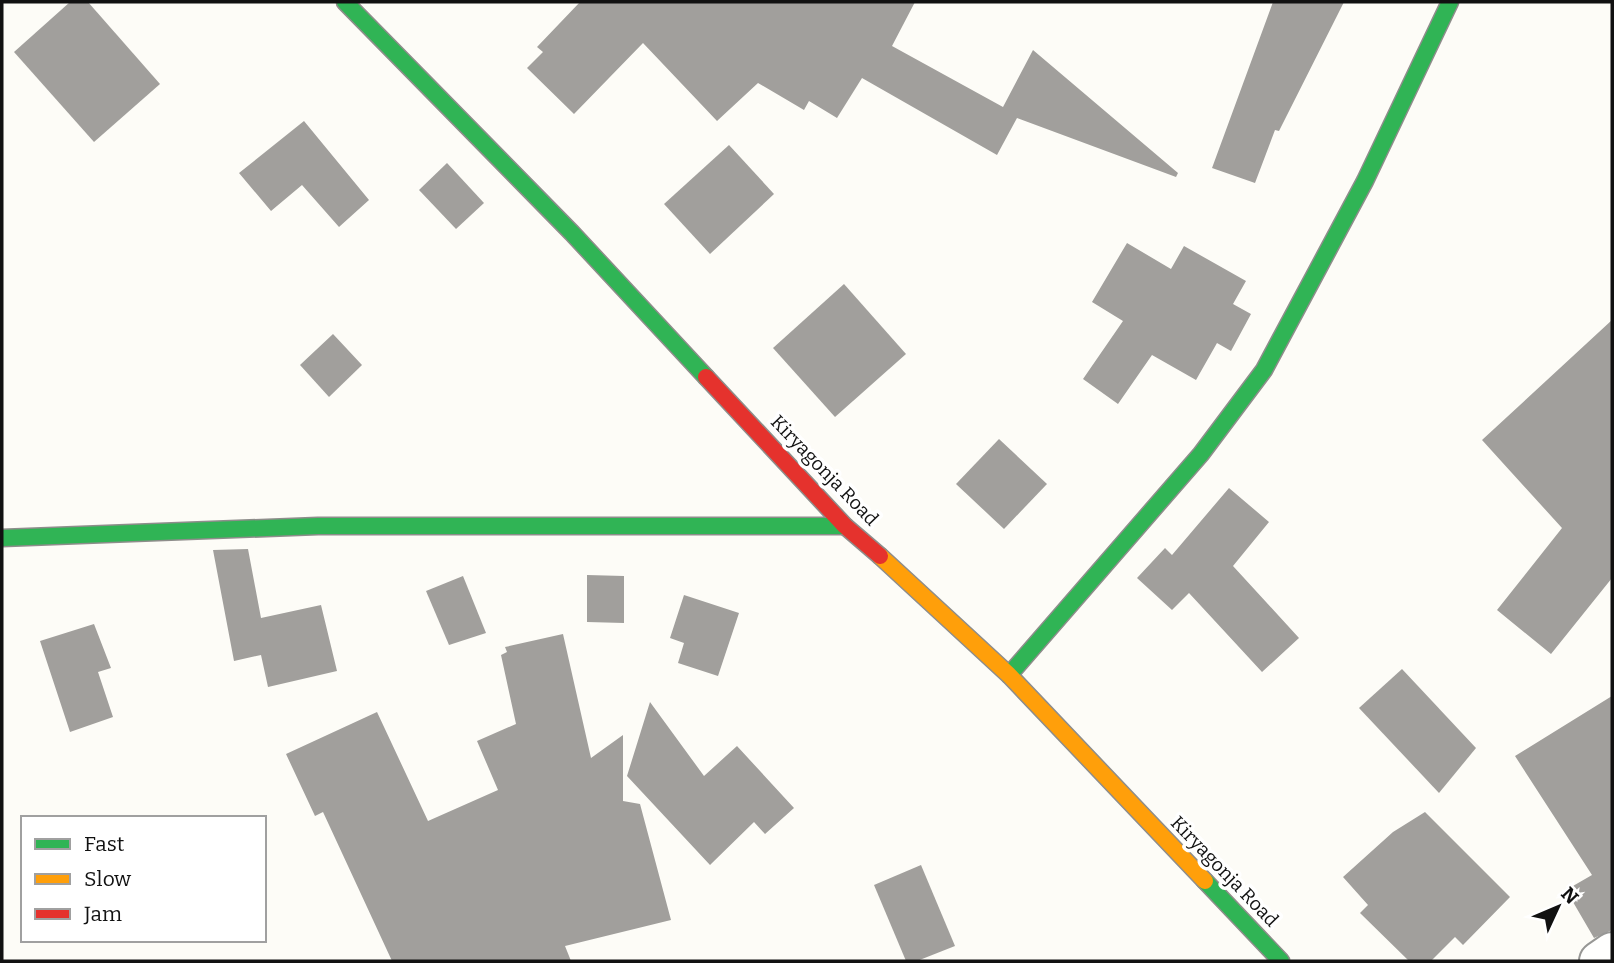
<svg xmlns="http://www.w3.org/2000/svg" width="1614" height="963" font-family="Bitter,serif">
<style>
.building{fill:#a19f9c}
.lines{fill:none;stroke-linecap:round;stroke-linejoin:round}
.street-casing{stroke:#979795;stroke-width:42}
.fast-casing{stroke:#8e8d8b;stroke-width:19}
.slow-casing{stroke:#8e8d8b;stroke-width:19}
.jam-casing{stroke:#8e8d8b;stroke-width:19}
.street{stroke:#fffffe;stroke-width:38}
.fast{stroke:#30b455;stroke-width:16}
.slow{stroke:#ff9f0a;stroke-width:16}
.jam{stroke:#e5322d;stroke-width:16}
.labels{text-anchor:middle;stroke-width:7;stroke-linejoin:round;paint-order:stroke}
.street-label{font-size:19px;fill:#111;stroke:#fff}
</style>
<rect width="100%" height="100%" fill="#fdfcf7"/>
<g class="building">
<path d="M70 2H88L160 84 94 142 14 52Z"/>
<path d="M580 2H915L892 46 1003 107 1033 50 1178 173 1176 177 1017 118 997 155 862 78 837 118 809 101 804 110 758 83 717 121 643 43 574 114 527 68 543 52 537 47Z"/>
<path d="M1273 2H1344L1279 131 1275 130 1255 183 1212 168Z"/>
<path d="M304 121 369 200 339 227 302 185 271 211 239 173Z"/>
<path d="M729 145 774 194 710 254 664 204Z"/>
<path d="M447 163 484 203 456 229 419 190Z"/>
<path d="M1127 243 1171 269 1184 246 1246 281 1233 304 1251 314 1231 351 1217 343 1196 380 1152 355 1118 404 1083 379 1123 321 1092 302Z"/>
<path d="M844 284 906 354 835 417 773 348Z"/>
<path d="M1612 320V578L1551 654 1497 610 1562 528 1482 440Z"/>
<path d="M333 334 362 365 329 397 300 365Z"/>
<path d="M999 439 1047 484 1004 529 956 484Z"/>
<path d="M1229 488 1269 522 1233 566 1299 638 1262 672 1189 593 1172 610 1137 578 1165 548 1172 555Z"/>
<path d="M248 549 261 618 321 605 337 671 268 687 261 655 234 661 213 550Z"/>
<path d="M587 575 624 576V623L587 622Z"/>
<path d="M463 576 486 633 449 645 426 591Z"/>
<path d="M684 595 739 613 718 676 678 663 684 643 670 638Z"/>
<path d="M94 624 111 668 98 672 113 717 70 732 40 641Z"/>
<path d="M563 634 591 758 623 735V801L640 804 671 920 565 946 571 961H392L323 812 315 816 286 754 377 712 428 821 498 790 477 741 516 724 501 655 507 652 505 647Z"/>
<path d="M1402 669 1476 748 1439 793 1359 708Z"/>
<path d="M1612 696V930L1594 938 1566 890 1592 875 1515 756Z"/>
<path d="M650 702 704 776 737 746 794 808 765 834 754 822 710 865 627 776Z"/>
<path d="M1425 812 1510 897 1463 945 1455 937 1431 961H1409L1360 913 1368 905 1343 877 1393 832Z"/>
<path d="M921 865 955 946 917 961H906L874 885Z"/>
</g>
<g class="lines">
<defs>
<path id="street" d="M1599 961 1612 952"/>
<g id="fast">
<path d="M345 2 572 233 706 377"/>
<path d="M2 538 318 526H845"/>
<path d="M1009 675 1201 454 1264 370 1365 181 1450 2"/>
<path d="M1205 881 1281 961"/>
</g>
<path id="slow" d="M880 556 1009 675 1205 881"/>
<path id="jam" d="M706 377 845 526 880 556"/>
</defs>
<use href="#street" class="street-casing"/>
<use href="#fast" class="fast-casing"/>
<use href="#slow" class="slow-casing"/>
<use href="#jam" class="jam-casing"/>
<use href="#street" class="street"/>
<use href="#fast" class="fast"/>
<use href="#slow" class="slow"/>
<use href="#jam" class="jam"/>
</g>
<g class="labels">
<g class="street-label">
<text transform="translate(825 470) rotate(46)" y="7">Kiryagonja Road</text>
<text transform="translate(1225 871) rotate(46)" y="7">Kiryagonja Road</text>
</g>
</g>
<rect width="1614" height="963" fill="none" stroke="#111111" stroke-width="7"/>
<rect x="21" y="816" width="245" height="126" fill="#ffffff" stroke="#a0a0a0" stroke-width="2"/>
<rect x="35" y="839" width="35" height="10" fill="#30b455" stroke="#a0a0a0" stroke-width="2"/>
<text x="84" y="851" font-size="21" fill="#111111">Fast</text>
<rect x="35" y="874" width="35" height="10" fill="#ff9f0a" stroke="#a0a0a0" stroke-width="2"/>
<text x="84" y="886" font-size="21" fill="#111111">Slow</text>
<rect x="35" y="909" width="35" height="10" fill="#e5322d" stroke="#a0a0a0" stroke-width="2"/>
<text x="84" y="921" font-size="21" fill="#111111">Jam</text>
<g transform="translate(1558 907) rotate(46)" stroke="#ffffff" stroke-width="5" paint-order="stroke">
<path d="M0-5L12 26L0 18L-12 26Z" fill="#111111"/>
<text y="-10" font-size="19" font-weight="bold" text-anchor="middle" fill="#111111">N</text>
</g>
</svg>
